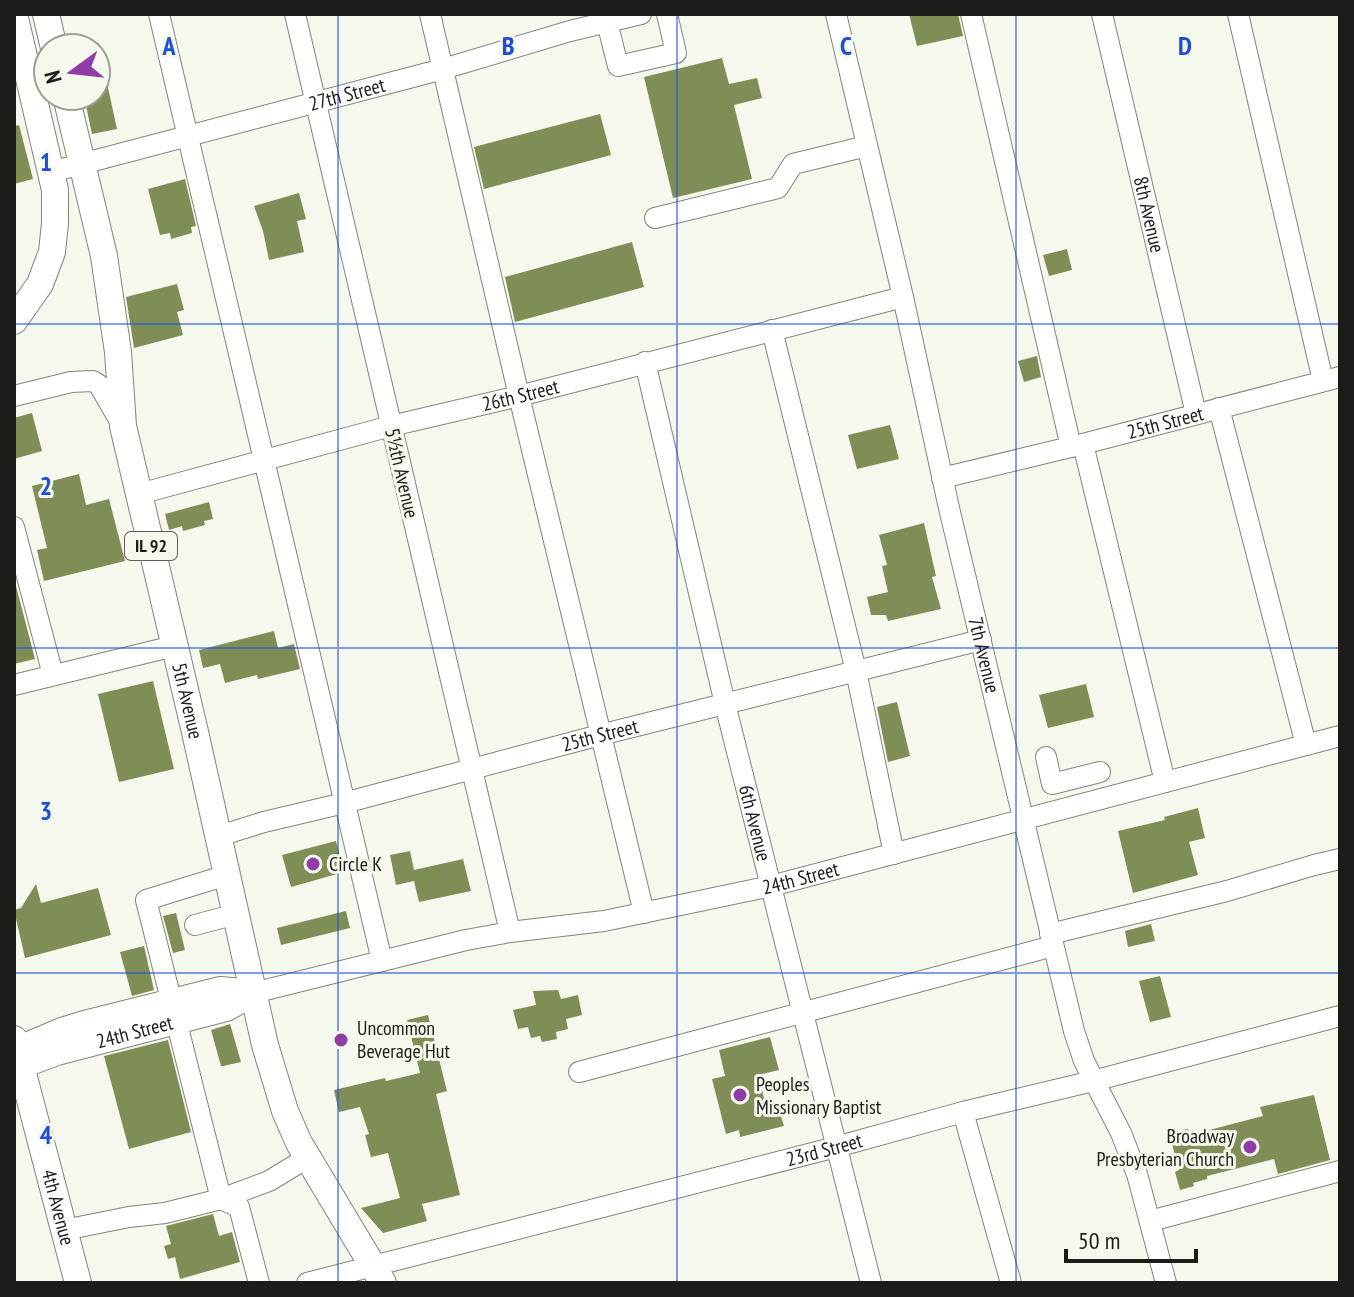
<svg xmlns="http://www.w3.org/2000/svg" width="1354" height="1297" font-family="'PT Sans Narrow',sans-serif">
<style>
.building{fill:#7f8e57}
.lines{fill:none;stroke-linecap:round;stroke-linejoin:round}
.minor-casing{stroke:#82857b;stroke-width:22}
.major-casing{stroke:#82857b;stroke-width:28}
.minor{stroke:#fff;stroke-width:20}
.major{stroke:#fff;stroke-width:26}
.grid{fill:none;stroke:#1d4ed8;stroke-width:2;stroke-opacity:0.55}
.poi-dot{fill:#903ba8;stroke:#f5f8ed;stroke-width:3}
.labels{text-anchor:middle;stroke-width:6;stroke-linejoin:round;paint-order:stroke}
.shield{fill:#f5f8ed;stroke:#5d5f59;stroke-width:2}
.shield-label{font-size:18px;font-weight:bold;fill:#1c1d19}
.street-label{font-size:20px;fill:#1c1d19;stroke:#f5f8ed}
.poi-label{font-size:20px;fill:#1c1d19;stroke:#f5f8ed;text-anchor:start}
.grid-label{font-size:26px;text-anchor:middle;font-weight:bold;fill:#1d4ed8;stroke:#f5f8ed;stroke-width:6;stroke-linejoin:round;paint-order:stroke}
</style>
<rect width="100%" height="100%" fill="#f5f8ed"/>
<g class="building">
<path d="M909 14H958L963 36 917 46Z"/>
<path d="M722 58 729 84 757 78 762 98 734 105 752 179 673 198 644 77Z"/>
<path d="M102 60 117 129 92 134 84 96H96V61Z"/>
<path d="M600 114 611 155 484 189 474 147Z"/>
<path d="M19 125 33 179 14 184V126Z"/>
<path d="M185 179 196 226 191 227 192 233 171 239 170 233 160 235 148 189Z"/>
<path d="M299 193 306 219 297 221 304 252 269 260 263 231 254 206Z"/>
<path d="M632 242 644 287 515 322 505 277Z"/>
<path d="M1067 249 1072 270 1049 276 1043 255Z"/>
<path d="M177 284 184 310 177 312 183 335 134 348 126 297Z"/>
<path d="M1037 356 1041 377 1024 382 1018 361Z"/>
<path d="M32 413 42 451 14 459V418Z"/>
<path d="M890 425 899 459 857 469 848 435Z"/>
<path d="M79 474 86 505 109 499 125 561 44 581 37 550 47 548 32 486Z"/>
<path d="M209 502 213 519 204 521 205 525 183 531 182 526 169 530 165 514Z"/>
<path d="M924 523 936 576 932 577 941 609 888 621 886 615H871L867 597 888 592 882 566 887 565 879 535Z"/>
<path d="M14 586H16L35 659 14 664Z"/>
<path d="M274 631 278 648 294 644 300 669 258 679 257 675 225 683 220 664 203 668 199 650Z"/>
<path d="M153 681 174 769 119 782 98 694Z"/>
<path d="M1086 684 1094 717 1048 728 1039 695Z"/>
<path d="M897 702 910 756 888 762 877 707Z"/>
<path d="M1198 808 1205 838 1189 842 1198 875 1133 893 1118 831 1165 820 1164 817Z"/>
<path d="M336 841 344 872 291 887 282 855Z"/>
<path d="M410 851 414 870 463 859 471 891 419 902 414 881 396 885 390 855Z"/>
<path d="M36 884 41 903 98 888 111 935 25 958 14 910 21 908Z"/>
<path d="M346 911 350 928 281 945 277 928Z"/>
<path d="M176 913 185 950 173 953 163 916Z"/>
<path d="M1151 924 1155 941 1128 947 1125 931Z"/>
<path d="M144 946 154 990 132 996 120 952Z"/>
<path d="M1160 976 1171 1017 1150 1022 1139 981Z"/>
<path d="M558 990 561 999 578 995 582 1015 566 1019 568 1029 556 1032 557 1039 542 1042 540 1036 531 1038 528 1027 518 1029 513 1010 536 1005 533 991Z"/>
<path d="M428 1015 447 1091 436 1094 460 1195 422 1204 427 1221 383 1233 361 1208 400 1198 388 1153 371 1157 365 1135 369 1134 360 1107 339 1112 334 1090 385 1078 386 1081 420 1073 407 1020Z"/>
<path d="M230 1024 241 1062 223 1066H221L211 1030Z"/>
<path d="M770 1037 779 1070 758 1075 768 1113 779 1110 784 1126 740 1137 739 1130 726 1134 712 1079 725 1076 719 1050Z"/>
<path d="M168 1040 191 1132 129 1149 104 1056Z"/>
<path d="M1314 1095 1330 1160 1278 1174 1274 1159 1207 1176V1179L1193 1183 1194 1186 1180 1190 1175 1172 1179 1170 1169 1133 1188 1129 1190 1135 1263 1116 1260 1107Z"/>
<path d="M213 1214 219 1236 232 1232 240 1262 180 1279 175 1257 168 1259 164 1246 171 1244 166 1226Z"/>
</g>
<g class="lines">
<defs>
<g id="minor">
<path d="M159 14 382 961"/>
<path d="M295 14 510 932"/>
<path d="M430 14 519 396 644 913"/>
<path id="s1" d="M836 14 903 297 949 508 1074 1031 1084 1061 1121 1133 1137 1174 1166 1283"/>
<path d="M971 14 1071 447"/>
<path id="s2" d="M1102 14 1196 414"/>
<path d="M1238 14 1323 381"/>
<path d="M607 22 618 66 676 53 667 14"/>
<path id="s3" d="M51 172 443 69 570 31 641 14"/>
<path d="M655 218 778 188 793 164 867 146"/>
<path d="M772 330 856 671 894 854"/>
<path id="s4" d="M645 362 725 704 871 1283"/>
<path d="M14 396 71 382 93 381 99 385 121 423"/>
<path d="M1219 408 1306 745"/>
<path d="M1083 444 1165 782"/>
<path id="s5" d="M942 478 1083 444 1340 377"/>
<path id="s6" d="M139 494 391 426 519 396 903 297"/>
<path d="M14 527 53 675"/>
<path d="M14 685 174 646"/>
<path d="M1046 757 1052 784 1100 772"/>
<path id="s7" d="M219 836 264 822 344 803 600 735 981 640"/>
<path d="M227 875 146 900 221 1199 269 1181 307 1158"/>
<path d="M195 925 236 914"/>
<path d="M1050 934 1227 891 1314 865 1340 859"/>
<path id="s8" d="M253 993 466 940 510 932 604 921 771 886 1340 736"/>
<path d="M579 1072 1053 946"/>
<path d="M963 1112 1011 1283"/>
<path d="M1150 1221 1340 1171"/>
<path d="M64 1230 129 1217 165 1213 221 1199 239 1207 259 1283"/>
<path id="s9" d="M307 1283 836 1147 963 1112 1093 1081 1340 1016"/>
</g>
<g id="major">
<path d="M46 14 54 48"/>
<path id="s10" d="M66 96 104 256 118 352 123 426 195 732 265 1045 285 1111 299 1143 383 1283"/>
<path d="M14 321 40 284 52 252 55 223V190L14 14"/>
<path id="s11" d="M14 1039 78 1283"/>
<path d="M22 1048 62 1031 88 1023 220 990 253 993"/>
<path id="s12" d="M14 1068 57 1052 226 1008 253 993"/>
</g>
</defs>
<use href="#minor" class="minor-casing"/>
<use href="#major" class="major-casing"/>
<use href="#minor" class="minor"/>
<use href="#major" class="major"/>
</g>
<path class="grid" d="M338 14V1283M677 14V1283M1016 14V1283M14 324H1340M14 648H1340M14 973H1340"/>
<g class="poi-dot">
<circle cx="313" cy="864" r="8"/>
<circle cx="341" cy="1040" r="8"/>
<circle cx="740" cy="1095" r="8"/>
<circle cx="1250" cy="1147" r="8"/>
</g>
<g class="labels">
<rect class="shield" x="125" y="532" width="52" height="28" rx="6"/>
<g class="shield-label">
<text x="151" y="552">IL 92</text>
</g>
<g class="street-label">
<text dy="7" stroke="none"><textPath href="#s3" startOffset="306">27th Street</textPath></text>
<text dy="7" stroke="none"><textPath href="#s2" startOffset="206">8th Avenue</textPath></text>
<text dy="7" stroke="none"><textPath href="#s6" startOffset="394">26th Street</textPath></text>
<text dy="7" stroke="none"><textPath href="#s5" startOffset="230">25th Street</textPath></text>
<text transform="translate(402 473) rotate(77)" y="7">5½th Avenue</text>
<text dy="7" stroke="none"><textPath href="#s1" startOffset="658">7th Avenue</textPath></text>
<text dy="7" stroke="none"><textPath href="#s10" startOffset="618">5th Avenue</textPath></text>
<text dy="7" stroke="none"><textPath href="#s7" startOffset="394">25th Street</textPath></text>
<text dy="7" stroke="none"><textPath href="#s4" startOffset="474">6th Avenue</textPath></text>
<text dy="7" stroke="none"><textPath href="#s8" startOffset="560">24th Street</textPath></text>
<text dy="7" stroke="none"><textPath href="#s12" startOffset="126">24th Street</textPath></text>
<text dy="7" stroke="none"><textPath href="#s9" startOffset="534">23rd Street</textPath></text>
<text dy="7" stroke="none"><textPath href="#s11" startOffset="174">4th Avenue</textPath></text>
</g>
<g class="poi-label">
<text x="329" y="871">Circle K</text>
<text x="357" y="1035">Uncommon<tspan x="357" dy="23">Beverage Hut</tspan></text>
<text x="756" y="1091">Peoples<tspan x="756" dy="23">Missionary Baptist</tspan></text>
<text x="1234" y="1143" text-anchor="end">Broadway<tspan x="1234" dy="23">Presbyterian Church</tspan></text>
</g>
</g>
<g class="grid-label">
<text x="169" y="55">A</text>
<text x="508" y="55">B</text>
<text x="846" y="55">C</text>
<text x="1185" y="55">D</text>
<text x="46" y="171">1</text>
<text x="46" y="495">2</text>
<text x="46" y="820">3</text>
<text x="46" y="1144">4</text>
</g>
<rect width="1354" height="1297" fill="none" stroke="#1c1d19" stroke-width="32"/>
<g transform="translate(72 72) rotate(255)"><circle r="38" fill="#f5f8ed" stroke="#9ea098" stroke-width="2"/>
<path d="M0-6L14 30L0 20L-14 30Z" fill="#903ba8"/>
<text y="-12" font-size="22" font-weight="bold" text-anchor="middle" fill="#1c1d19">N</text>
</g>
<path d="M1066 1249v12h130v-12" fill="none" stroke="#1c1d19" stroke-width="4"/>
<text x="1078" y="1249" font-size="24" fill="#1c1d19" stroke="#f5f8ed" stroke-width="6" paint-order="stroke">50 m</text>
</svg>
